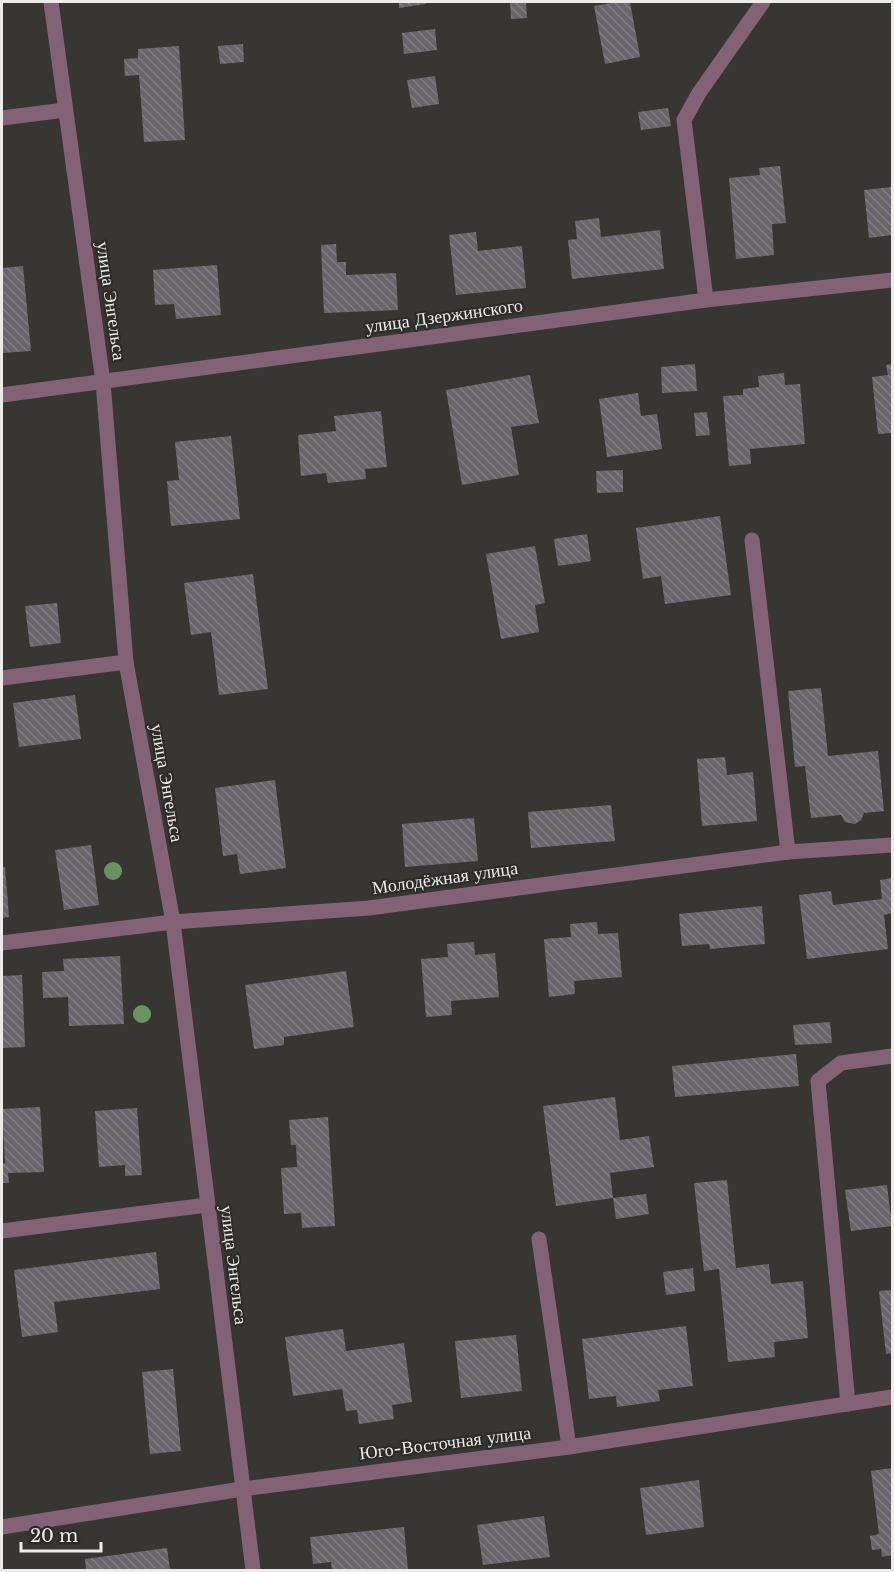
<svg xmlns="http://www.w3.org/2000/svg" width="894" height="1572" font-family="'Libre Baskerville',serif">
<style>
.building{fill:url(#building-back-hatch)}
.lines{fill:none;stroke-linecap:round;stroke-linejoin:round}
.lane{stroke:#846276;stroke-width:15}
.street{stroke:#846276;stroke-width:15}
.tree{fill:#689460}
.labels{text-anchor:middle;stroke-width:4.5;stroke-linejoin:round;paint-order:stroke}
.street-label{font-size:18px;fill:#ecebe9;stroke:#2e2c28}
</style>
<defs>
<pattern id="building-back-hatch" width="6" height="6" patternUnits="userSpaceOnUse" patternTransform="scale(1.5)"><rect width="6" height="6" fill="#68666b"/><path d="M-1 5l2 2M0 0l6 6M5-1l2 2" fill="none" stroke="#7e7c80"/></pattern>
</defs>
<rect width="100%" height="100%" fill="#383632"/>
<g class="building">
<path d="M399 2H425L426 4 399 8Z"/>
<path d="M510 2H526L527 18 511 19Z"/>
<path d="M617 2H630L640 57 605 64 594 6Z"/>
<path d="M435 29 437 50 404 54 402 33Z"/>
<path d="M243 44 244 62 220 64 218 46Z"/>
<path d="M179 46 185 140 144 142 139 75 125 76 124 59 138 58V49Z"/>
<path d="M435 76 439 104 412 108 407 80Z"/>
<path d="M668 108 671 126 641 130 638 112Z"/>
<path d="M780 166 786 223 772 224 774 255 736 259 729 178 760 175 759 168Z"/>
<path d="M892 187V235L869 238 864 190Z"/>
<path d="M599 218 601 237 660 230 664 269 572 279 568 240 577 239 575 221Z"/>
<path d="M476 232 478 251 522 246 526 288 456 295 449 235Z"/>
<path d="M336 244 337 262H346V275L396 273 398 310 324 313 321 245Z"/>
<path d="M217 265 221 315 176 319 174 304 155 305 153 270Z"/>
<path d="M23 266 31 351 2 353V268Z"/>
<path d="M695 364 697 391 662 393 661 367Z"/>
<path d="M892 364V433L878 434 872 377 888 375 886 365Z"/>
<path d="M784 373 785 385 800 384 805 444 750 449 751 464 729 466 723 396 743 395V389L759 387 758 376Z"/>
<path d="M530 375 539 423 511 427 519 475 462 485 446 390Z"/>
<path d="M638 393 641 416 657 414 662 449 607 457 599 399Z"/>
<path d="M381 411 387 467 365 469 366 479 328 483 326 473 301 476 298 435 336 431 334 416Z"/>
<path d="M707 412 710 435 696 436 694 413Z"/>
<path d="M231 436 240 519 171 526 167 481 179 480 175 442Z"/>
<path d="M623 470V492L597 493 596 471Z"/>
<path d="M720 516 731 595 665 604 661 576 643 579 636 528Z"/>
<path d="M587 534 591 561 558 566 554 539Z"/>
<path d="M535 546 545 603 535 605 539 632 501 639 486 554Z"/>
<path d="M253 574 268 689 219 695 211 632 191 635 184 583Z"/>
<path d="M57 603 61 643 30 647 25 606Z"/>
<path d="M821 688 828 756 878 751 884 811 864 813 861 820 855 824 845 822 841 815 811 818 805 766 795 767 788 691Z"/>
<path d="M75 695 81 739 19 747 13 703Z"/>
<path d="M725 757 727 775 753 772 757 821 702 826 697 759Z"/>
<path d="M275 780 286 868 240 874 237 854 223 856 215 788Z"/>
<path d="M611 805 615 841 531 848 528 812Z"/>
<path d="M474 818 478 861 405 867 402 824Z"/>
<path d="M91 845 99 905 64 910 55 850Z"/>
<path d="M5 867 9 917 2 918V868Z"/>
<path d="M892 878V913L884 915 888 949 807 959 799 895 831 891 833 905 882 899 880 880Z"/>
<path d="M762 906 765 944 710 949 709 944 682 946 679 914Z"/>
<path d="M597 922 598 934 618 933 622 977 574 981 575 994 549 997 544 939 571 937 570 924Z"/>
<path d="M474 942 475 955 495 953 499 997 451 1001 452 1015 426 1017 421 959 448 957 447 944Z"/>
<path d="M120 956 124 1024 69 1026 68 997 43 998 42 972 64 971 63 959Z"/>
<path d="M346 971 354 1027 284 1037V1045L254 1049 245 985Z"/>
<path d="M22 975 25 1047 2 1048V976Z"/>
<path d="M830 1022 832 1043 795 1045 793 1025Z"/>
<path d="M796 1054 799 1086 675 1097 672 1066Z"/>
<path d="M615 1097 620 1140 649 1136 654 1167 610 1173 613 1198 556 1206 543 1106Z"/>
<path d="M40 1107 44 1172 8 1173 9 1183H2V1164L5 1163 2 1109Z"/>
<path d="M137 1108 142 1175 125 1176V1165L99 1167 95 1111Z"/>
<path d="M328 1117 335 1226 302 1228 301 1213 284 1214 281 1168 297 1167 296 1145H291L289 1120Z"/>
<path d="M727 1180 736 1268 769 1264 771 1284 803 1281 808 1338 774 1342 775 1357 728 1362 719 1269 704 1271 694 1183Z"/>
<path d="M887 1185 892 1226 851 1231 845 1190Z"/>
<path d="M646 1194 649 1214 616 1219 613 1198Z"/>
<path d="M156 1252 160 1289 54 1302 58 1332 22 1337 14 1270Z"/>
<path d="M693 1268 695 1291 666 1295 663 1272Z"/>
<path d="M892 1290V1353L886 1354 879 1291Z"/>
<path d="M686 1326 693 1386 658 1390 660 1401 617 1407 616 1396 589 1399 582 1339Z"/>
<path d="M343 1329 346 1351 404 1343 412 1402 392 1405 394 1419 359 1424 357 1410 346 1411 342 1389 293 1396 285 1337Z"/>
<path d="M516 1335 522 1391 461 1398 455 1341Z"/>
<path d="M173 1369 181 1451 150 1454 142 1372Z"/>
<path d="M892 1468V1555L882 1557 881 1549 872 1550 870 1536 879 1534 871 1471Z"/>
<path d="M699 1480 704 1527 646 1535 640 1488Z"/>
<path d="M544 1516 550 1557 483 1565 477 1525Z"/>
<path d="M404 1527 408 1570H332L331 1562 313 1564 310 1537Z"/>
<path d="M167 1548 170 1570H86L85 1559Z"/>
</g>
<g class="lines">
<g class="lane">
<path d="M706 300 684 120 699 93 763 2"/>
<path d="M752 540 788 852"/>
<path d="M539 1239 569 1447"/>
<path d="M848 1404 818 1081 841 1063 892 1056"/>
</g>
<g class="street">
<path d="M51 2 103 382 126 662 173 922 253 1570"/>
<path d="M2 118 65 110"/>
<path d="M2 395 706 300 892 280"/>
<path d="M2 678 126 662"/>
<path d="M2 943 173 922 369 908 788 852 892 845"/>
<path d="M2 1231 207 1205"/>
<path d="M2 1527 242 1489 569 1447 892 1397"/>
</g>
</g>
<g class="tree">
<circle cx="113" cy="871" r="9"/>
<circle cx="142" cy="1014" r="9"/>
</g>
<g class="labels">
<g class="street-label">
<text transform="translate(111 301) rotate(82)" y="6">улица Энгельса</text>
<text transform="translate(444 316) rotate(-8)" y="6">улица Дзержинского</text>
<text transform="translate(167 783) rotate(80)" y="6">улица Энгельса</text>
<text transform="translate(445 878) rotate(-8)" y="6">Молодёжная улица</text>
<text transform="translate(234 1265) rotate(83)" y="6">улица Энгельса</text>
<text transform="translate(445 1443) rotate(-7)" y="6">Юго-Восточная улица</text>
</g>
</g>
<rect width="894" height="1572" fill="none" stroke="#ecebe9" stroke-width="6"/>
<path d="M21 1542v9h80v-9" fill="none" stroke="#ecebe9" stroke-width="3"/>
<text x="30" y="1542" font-size="18" fill="#ecebe9" stroke="#2e2c28" stroke-width="4.5" paint-order="stroke">20 m</text>
</svg>
